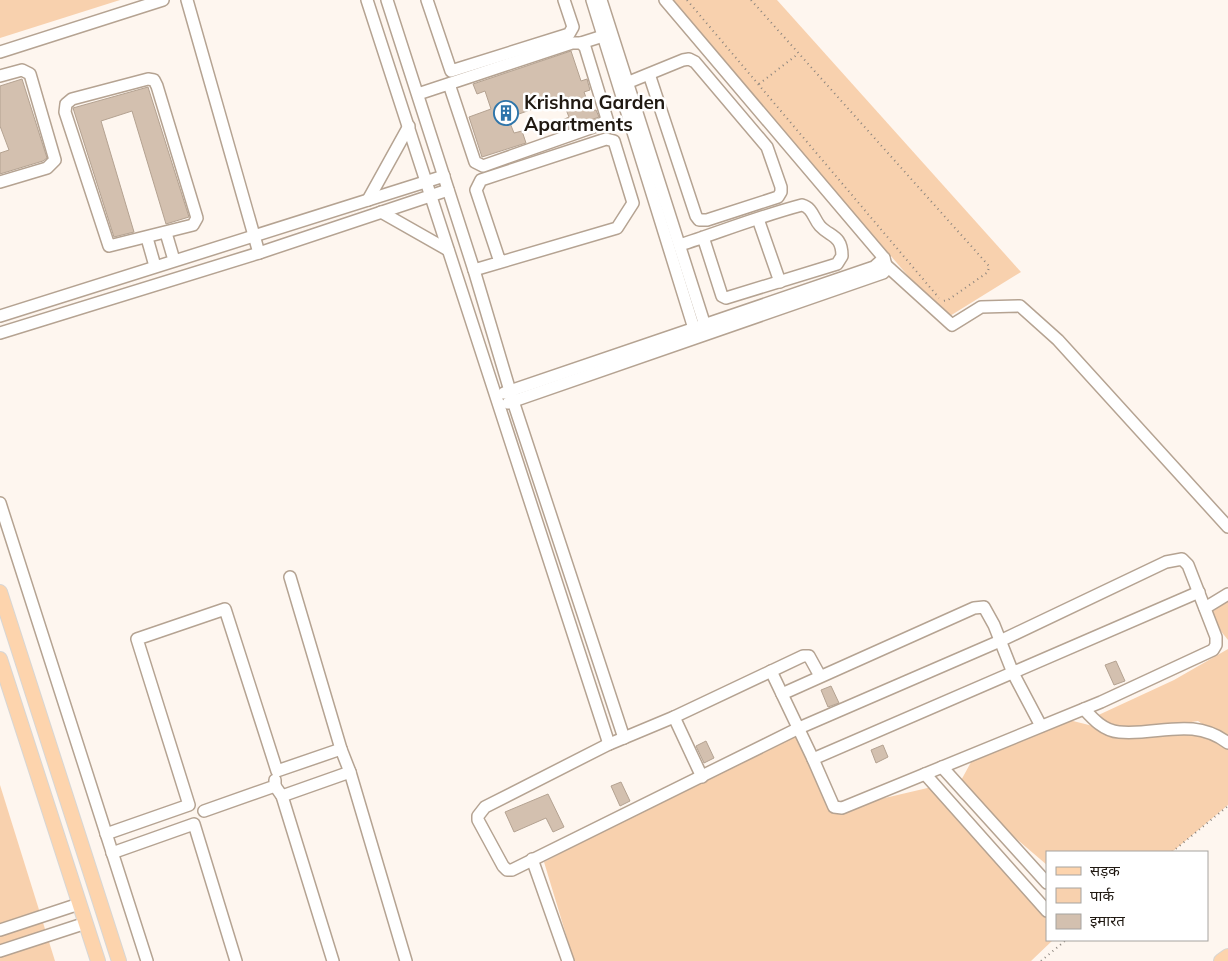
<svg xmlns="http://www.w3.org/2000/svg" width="1228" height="961" font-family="Mulish,'Noto Sans Devanagari',sans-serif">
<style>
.green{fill:#f8d1ae}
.building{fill:#d3c0af;stroke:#b4a291}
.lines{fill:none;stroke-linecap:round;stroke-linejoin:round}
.minor-casing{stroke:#b5a392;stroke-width:14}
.major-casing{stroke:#d7d6d4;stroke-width:16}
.path{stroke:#8b847d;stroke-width:2;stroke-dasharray:1 4;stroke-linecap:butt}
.minor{stroke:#fff;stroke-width:11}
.major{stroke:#fdd4ad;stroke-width:14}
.labels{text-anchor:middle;stroke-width:5;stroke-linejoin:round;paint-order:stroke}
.poi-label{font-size:19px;font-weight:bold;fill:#201912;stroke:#fff;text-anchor:start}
</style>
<rect width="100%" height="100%" fill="#fef6ef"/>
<g class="green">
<path d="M0 0H120L0 38Z"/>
<path d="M671 0H777L1021 272 945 319Z"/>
<path d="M1228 600V640L1208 615Z"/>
<path d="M1228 649V805L1172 852H1047V865L970 799 958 786 976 753 1061 718 1117 732 1204 731 1227 742 1198 721 1134 731 1092 718 1174 680Z"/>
<path d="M799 728 842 808 936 786 1047 911V940H1053L1031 961H574L544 862Z"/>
<path d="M0 785 55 961H0Z"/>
</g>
<g class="building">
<path d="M571 51 581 81 587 79 590 90 584 92 591 111 596 110 599 117 563 130 560 121 569 117 563 102 542 109 541 106 508 118 514 133 522 131 526 143 482 157 469 117 491 109 485 91 477 94 473 84Z"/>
<path d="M22 79 47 158 43 161 0 174V153L9 150 0 126V86Z"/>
<path d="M148 87 189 217 166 224 132 111 101 121 134 232 114 237 73 108Z"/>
<path d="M1116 661 1125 681 1114 685 1105 665Z"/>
<path d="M831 686 839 703 828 707 821 690Z"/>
<path d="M706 741 714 758 704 763 696 746Z"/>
<path d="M883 745 888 757 876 763 871 750Z"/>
<path d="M621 782 630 801 620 806 611 786Z"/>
<path d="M548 794 564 827 553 832 546 818 514 832 505 812Z"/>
</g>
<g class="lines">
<defs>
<g id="minor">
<path d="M187 0 259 253"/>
<path d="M367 0 609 744"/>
<path d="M387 0 474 270 513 401 624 738"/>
<path d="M427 0 451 71 569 34 573 27 564 0"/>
<path d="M592 0 696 335"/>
<path d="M601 0 707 332"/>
<path d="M581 43 603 36"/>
<path d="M0 52 163 0"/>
<path d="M0 76 22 70 30 74 55 160 47 168 0 182"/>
<path d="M148 79 154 80 157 86 197 218 193 225 109 246 65 112 66 104 72 99Z"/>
<path d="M627 83 634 80 683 60 689 59 695 62 767 147 781 187V192L778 197 707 220H699L696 216 649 74"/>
<path d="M418 94 572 43H581L585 47 607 119 602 124 483 166 475 162 449 84"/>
<path d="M368 200 409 126"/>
<path d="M381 212 448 250"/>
<path d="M758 219 780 282"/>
<path d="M166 233 174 260"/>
<path d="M147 238 155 266"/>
<path d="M680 245C720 232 760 216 802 205 813 208 813 218 820 226 830 237 842 235 842 256L837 264 726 298 722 296 703 237"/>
<path d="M887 266 952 325 981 307 1020 306 1058 340 1228 527"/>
<path d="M474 270 617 228 633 203 614 141 606 139 481 180 476 190 500 262"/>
<path d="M0 316 444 176"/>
<path d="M0 333 259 253 448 190"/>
<path d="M504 393 874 267 884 258"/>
<path d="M508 403 883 273 887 269 884 258 665 0"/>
<path d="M0 503 147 961"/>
<path d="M1205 608 1228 594"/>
<path d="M771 671 813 759 1199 592"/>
<path d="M782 694 974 608 984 607 994 625 1013 673 1041 726"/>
<path d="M1084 709C1093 719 1104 731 1119 732 1157 736 1192 716 1228 743"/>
<path d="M674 717 702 777"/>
<path d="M341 749 350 772"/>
<path d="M813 759 834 807 842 808 1101 702 1213 650 1216 645V637L1188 565 1182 559 1166 562 1000 641 799 728 512 870H507L503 866 478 820V816L485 807 607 745 674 717 803 656H809L820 676"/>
<path d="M942 767 1047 883"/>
<path d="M925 774 1047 911"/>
<path d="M275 786 282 796 333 961"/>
<path d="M282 796 350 772 406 961"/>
<path d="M204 811 275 786V780"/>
<path d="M106 834 189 805 137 639 225 609 277 771 341 749 290 577"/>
<path d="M112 853 194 824 236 961"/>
<path d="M532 859 568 961"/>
<path d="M0 930 79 904"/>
<path d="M0 951 86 923"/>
</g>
<g id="major">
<path d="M0 592 119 961"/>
<path d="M0 659 98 961"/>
<path d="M1221 961 1228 956"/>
</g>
</defs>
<use href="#minor" class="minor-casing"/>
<use href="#major" class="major-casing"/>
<g class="path">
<path d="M687 0 939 298"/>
<path d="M751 0 989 266 988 272 948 300 943 301"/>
<path d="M759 84 798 54"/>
<path d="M1172 852 1228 806"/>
<path d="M1041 961 1066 940"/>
</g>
<use href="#minor" class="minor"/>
<use href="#major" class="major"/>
</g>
<defs>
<symbol id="building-ring" viewBox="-11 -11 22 22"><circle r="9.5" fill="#fff" stroke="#2e75aa" stroke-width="1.5"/><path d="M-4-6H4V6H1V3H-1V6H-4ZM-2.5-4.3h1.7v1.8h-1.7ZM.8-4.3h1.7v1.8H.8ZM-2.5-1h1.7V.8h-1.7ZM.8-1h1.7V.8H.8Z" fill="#2e75aa"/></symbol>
</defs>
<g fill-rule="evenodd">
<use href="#building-ring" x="492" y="99" width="28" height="28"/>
</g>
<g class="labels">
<g class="poi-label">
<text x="524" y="109">Krishna Garden<tspan x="524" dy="22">Apartments</tspan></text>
</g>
</g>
<rect x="1046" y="851" width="162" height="90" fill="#ffffff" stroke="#a6a3a0"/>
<rect x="1056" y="867" width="25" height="8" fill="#fdd4ad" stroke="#a6a3a0"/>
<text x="1090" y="876" font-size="15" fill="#201912">सड़क</text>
<rect x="1056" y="888" width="25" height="15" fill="#f8d1ae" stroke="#a6a3a0"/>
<text x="1090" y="901" font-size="15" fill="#201912">पार्क</text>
<rect x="1056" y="914" width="25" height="15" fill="#d3c0af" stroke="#a6a3a0"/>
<text x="1090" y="926" font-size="15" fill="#201912">इमारत</text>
</svg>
